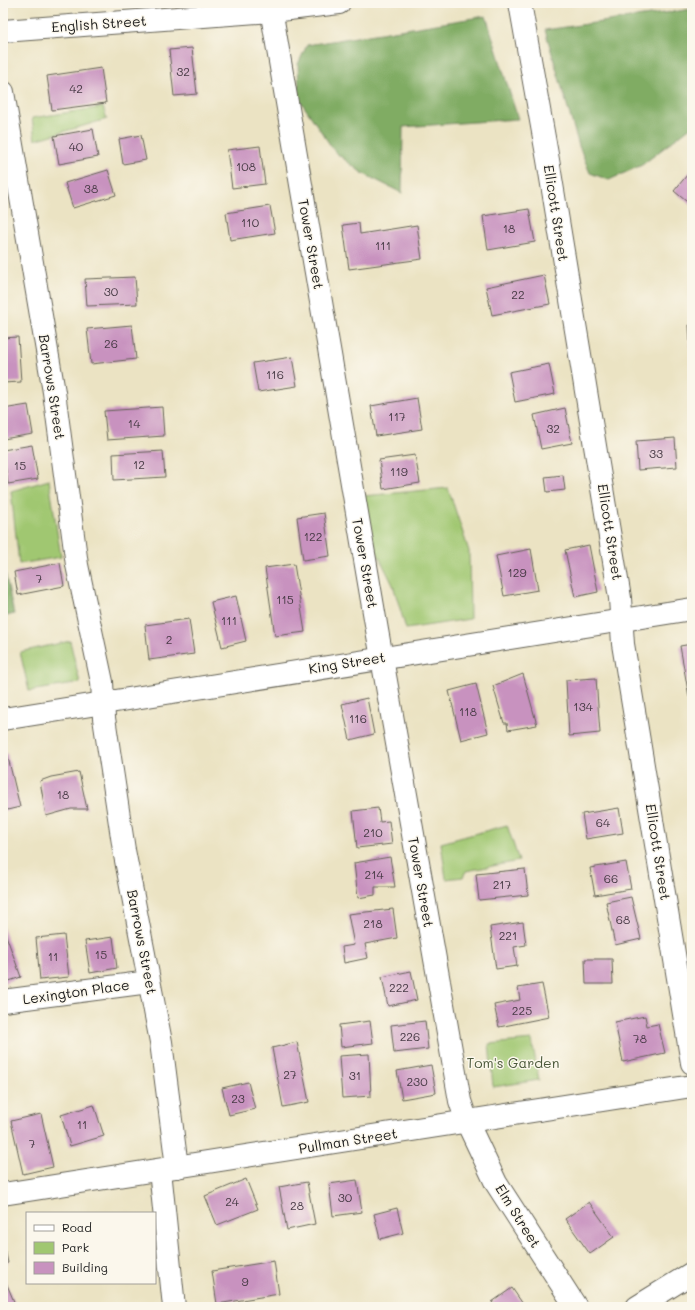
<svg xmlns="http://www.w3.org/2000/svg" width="695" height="1310" font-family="Mali,sans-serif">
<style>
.green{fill:#a0c771;stroke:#5e7246}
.forest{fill:#80ac63;stroke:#4e6440}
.building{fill:#c892bf}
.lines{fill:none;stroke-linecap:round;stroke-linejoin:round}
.street-casing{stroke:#646256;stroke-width:24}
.street{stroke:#fff;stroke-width:22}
.labels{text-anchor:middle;stroke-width:3;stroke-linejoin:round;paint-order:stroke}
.number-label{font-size:12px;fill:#473a45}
.street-label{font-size:14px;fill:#1c1c1c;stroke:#fbf7ec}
.park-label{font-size:14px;fill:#4a583a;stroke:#fbf7ec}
</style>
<rect width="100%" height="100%" fill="#fbf7ec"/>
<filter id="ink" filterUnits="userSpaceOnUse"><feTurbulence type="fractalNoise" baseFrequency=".025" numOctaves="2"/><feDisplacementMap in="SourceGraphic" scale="8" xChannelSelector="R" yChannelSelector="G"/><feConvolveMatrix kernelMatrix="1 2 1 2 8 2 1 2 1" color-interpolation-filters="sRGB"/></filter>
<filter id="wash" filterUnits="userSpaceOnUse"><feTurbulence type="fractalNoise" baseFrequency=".012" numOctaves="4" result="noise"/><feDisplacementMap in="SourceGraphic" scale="16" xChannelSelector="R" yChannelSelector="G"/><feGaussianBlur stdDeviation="0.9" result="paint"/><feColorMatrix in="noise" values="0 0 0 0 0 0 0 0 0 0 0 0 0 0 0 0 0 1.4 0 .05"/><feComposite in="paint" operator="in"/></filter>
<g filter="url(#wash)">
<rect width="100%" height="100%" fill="#ebe3c3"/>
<g class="green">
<path d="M103 107 107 119 35 140 32 118Z"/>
<path d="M49 480 61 557 19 564 11 491Z"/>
<path d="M448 488 469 551 470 619 406 629 393 585 372 543 363 496Z"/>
<path d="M70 641 80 683 29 691 20 652Z"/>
<path d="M507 825 519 861 466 871 463 877 446 879 441 843Z"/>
<path d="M532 1040 539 1080 493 1087 489 1044Z"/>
</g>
<g class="forest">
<path d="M692 9V126L642 165 609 180 590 173 579 146 545 30Z"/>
<path d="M486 16 518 119 403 127 402 193 362 173 335 152 299 99 298 64 307 45Z"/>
<path d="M3 563 14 614 3 617Z"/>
</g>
<g id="blocks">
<g class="building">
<path d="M192 48 197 94 174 96 169 50Z"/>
<path d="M101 68 106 103 52 110 47 76Z"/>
<path d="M93 129 98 157 59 164 54 136Z"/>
<path d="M141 135 146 160 123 164 119 139Z"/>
<path d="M260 146 265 184 232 188 227 150Z"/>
<path d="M692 169V206L674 191Z"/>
<path d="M108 170 116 195 73 208 65 183Z"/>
<path d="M270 206 275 233 230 240 226 213Z"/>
<path d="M529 209 535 242 488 250 483 216Z"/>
<path d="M359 223 360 234 417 225 422 259 349 269 343 225Z"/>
<path d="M544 275 550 304 492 315 486 287Z"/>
<path d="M135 277 137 304 87 306 85 279Z"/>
<path d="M132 325 136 359 91 364 87 329Z"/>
<path d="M689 325H692V363H691Z"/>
<path d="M18 337 21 382 3 383V338Z"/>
<path d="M292 357 297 386 258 392 253 363Z"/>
<path d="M549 364 555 394 515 402 509 372Z"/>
<path d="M417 398 422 429 376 436 371 406Z"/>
<path d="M28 405 33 434 3 439V409Z"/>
<path d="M162 407 164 436 107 440 104 411Z"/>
<path d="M565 408 572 443 541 449 534 415Z"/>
<path d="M675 438 677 467 638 470 636 441Z"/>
<path d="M32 445 38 479 8 484 3 450Z"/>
<path d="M163 451 165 477 114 480 113 454Z"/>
<path d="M415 455 420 483 383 489 379 460Z"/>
<path d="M563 475 565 490 547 492 545 477Z"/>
<path d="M324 513 330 556 303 560 297 517Z"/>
<path d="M589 545 598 592 575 597 565 550Z"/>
<path d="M531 549 538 590 504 596 496 556Z"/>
<path d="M60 563 64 586 18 595 14 572Z"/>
<path d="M294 564 305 632 275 636 265 568Z"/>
<path d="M236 596 246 641 222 647 211 602Z"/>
<path d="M189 619 194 654 149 660 145 625Z"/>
<path d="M692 644V696L689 697 680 646Z"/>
<path d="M523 674 537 725 508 730 507 723H504L493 686Z"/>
<path d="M596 678 600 733 569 736 566 680Z"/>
<path d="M476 684 488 733 461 740 449 691Z"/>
<path d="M367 698 374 734 350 740 342 704Z"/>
<path d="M7 753 20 807 3 811V754Z"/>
<path d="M79 772 87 809H71L46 816 40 781 51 777Z"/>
<path d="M378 808 380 822 389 821 392 844 357 848 353 811Z"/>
<path d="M619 808 623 833 586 839 582 814Z"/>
<path d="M390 857 395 887H375V895L358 898 354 863Z"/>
<path d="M626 862 631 889 595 895 590 868Z"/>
<path d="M525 869 528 895 479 900 476 874Z"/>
<path d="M631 897 641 939 615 945 606 902Z"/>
<path d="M393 909 397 938 365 944 368 958 344 963 342 947 354 945 348 914Z"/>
<path d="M523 922 526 945 514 947 517 966 496 969 490 927Z"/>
<path d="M3 927 21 977 3 983Z"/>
<path d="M64 935 69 977 40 980 36 938Z"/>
<path d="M113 937 117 968 90 973 85 941Z"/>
<path d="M585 959H612L613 984H586Z"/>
<path d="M411 971 417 1000 388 1006 382 977Z"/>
<path d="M542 984 549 1017 499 1027 494 1005 520 1000 518 988Z"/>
<path d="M645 1016 647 1026 658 1024 665 1053 623 1062 615 1022Z"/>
<path d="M370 1021 373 1043 341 1047 339 1025Z"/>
<path d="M425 1021 428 1049 394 1053 391 1025Z"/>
<path d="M297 1042 309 1102 283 1107 272 1048Z"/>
<path d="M369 1054 371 1096 342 1098 339 1056Z"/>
<path d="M431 1065 436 1093 402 1099 397 1071Z"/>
<path d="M248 1082 255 1109 229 1115 222 1088Z"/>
<path d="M94 1105 104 1136 70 1146 61 1115Z"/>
<path d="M41 1114 53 1167 23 1174 11 1121Z"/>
<path d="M246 1179 258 1209 217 1225 205 1196Z"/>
<path d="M357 1180 362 1212 333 1216 329 1184Z"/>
<path d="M307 1182 315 1224 287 1230 279 1187Z"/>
<path d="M589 1202 614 1237 590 1254 565 1219Z"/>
<path d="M397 1208 403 1233 380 1239 374 1214Z"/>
<path d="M3 1239 8 1263 3 1264Z"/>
<path d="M274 1261 279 1294 217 1304 212 1271Z"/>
<path d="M3 1275 15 1304 6 1307H3Z"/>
<path d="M512 1288 525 1307H495L492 1302Z"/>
</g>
</g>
</g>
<g filter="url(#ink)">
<use href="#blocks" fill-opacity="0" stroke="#646256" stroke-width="1"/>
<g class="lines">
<defs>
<g id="street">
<path d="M270 3 377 630 460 1101 467 1122 496 1183 576 1307"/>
<path d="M520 3 548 160 620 598 623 644 692 1063"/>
<path d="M3 31 272 11 339 3"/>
<path d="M3 92 54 392 77 565 102 682 104 718 124 850 161 1042 177 1167"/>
<path d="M3 719 692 609"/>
<path d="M3 1001 149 982"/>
<path d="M160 1170 174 1307"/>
<path d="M3 1194 692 1086"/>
<path d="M637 1307 692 1273"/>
</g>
</defs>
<use href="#street" class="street-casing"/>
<use href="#street" class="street"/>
</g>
</g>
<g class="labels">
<g class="number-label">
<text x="183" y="76">32</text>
<text x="76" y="93">42</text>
<text x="76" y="151">40</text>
<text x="246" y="171">108</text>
<text x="91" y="193">38</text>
<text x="250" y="227">110</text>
<text x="509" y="233">18</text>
<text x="383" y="250">111</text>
<text x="111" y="296">30</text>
<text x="518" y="299">22</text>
<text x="111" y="348">26</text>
<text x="275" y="379">116</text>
<text x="397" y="421">117</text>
<text x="134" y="428">14</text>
<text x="553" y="433">32</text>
<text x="656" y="458">33</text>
<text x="139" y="469">12</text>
<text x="20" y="470">15</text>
<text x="399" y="476">119</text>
<text x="313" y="541">122</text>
<text x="517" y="577">129</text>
<text x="39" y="583">7</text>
<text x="285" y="604">115</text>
<text x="229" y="625">111</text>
<text x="169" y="644">2</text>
<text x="583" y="711">134</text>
<text x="468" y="716">118</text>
<text x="358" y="723">116</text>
<text x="63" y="799">18</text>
<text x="603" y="827">64</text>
<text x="373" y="837">210</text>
<text x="374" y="879">214</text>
<text x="611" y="883">66</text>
<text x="502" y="889">217</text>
<text x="623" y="924">68</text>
<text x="373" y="928">218</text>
<text x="508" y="940">221</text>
<text x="101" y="959">15</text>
<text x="53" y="961">11</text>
<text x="399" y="992">222</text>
<text x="522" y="1015">225</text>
<text x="410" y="1041">226</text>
<text x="640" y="1043">78</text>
<text x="290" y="1079">27</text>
<text x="355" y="1080">31</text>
<text x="417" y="1086">230</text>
<text x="238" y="1103">23</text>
<text x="82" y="1129">11</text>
<text x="32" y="1148">7</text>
<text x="345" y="1202">30</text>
<text x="232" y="1206">24</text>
<text x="297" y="1210">28</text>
<text x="245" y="1286">9</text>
</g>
<g class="street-label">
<text transform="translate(99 24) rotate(-4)" y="5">English Street</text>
<text transform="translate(556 213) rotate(81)" y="5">Ellicott Street</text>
<text transform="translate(311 244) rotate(80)" y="5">Tower Street</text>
<text transform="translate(52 387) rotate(81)" y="5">Barrows Street</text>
<text transform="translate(610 532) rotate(81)" y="5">Ellicott Street</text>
<text transform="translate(365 563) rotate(80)" y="5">Tower Street</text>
<text transform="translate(347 663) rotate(-9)" y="5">King Street</text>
<text transform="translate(658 852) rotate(81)" y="5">Ellicott Street</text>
<text transform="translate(421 882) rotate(80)" y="5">Tower Street</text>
<text transform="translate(142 942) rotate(79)" y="5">Barrows Street</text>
<text transform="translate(76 992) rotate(-8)" y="5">Lexington Place</text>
<text transform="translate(348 1141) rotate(-9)" y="5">Pullman Street</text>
<text transform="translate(518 1216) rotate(58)" y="5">Elm Street</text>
</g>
<g class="park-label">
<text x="513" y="1068">Tom's Garden</text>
</g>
</g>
<rect width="695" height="1310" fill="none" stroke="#fbf7ec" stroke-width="16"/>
<rect x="26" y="1212" width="130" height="72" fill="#fbf7ec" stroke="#a29f99"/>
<rect x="34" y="1225" width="20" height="6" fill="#ffffff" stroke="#a29f99"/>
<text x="62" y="1232" font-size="12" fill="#1c1c1c">Road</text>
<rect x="34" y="1242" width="20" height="12" fill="#a0c771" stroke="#a29f99"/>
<text x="62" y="1252" font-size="12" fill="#1c1c1c">Park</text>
<rect x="34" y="1262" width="20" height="12" fill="#c892bf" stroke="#a29f99"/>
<text x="62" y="1272" font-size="12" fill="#1c1c1c">Building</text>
</svg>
